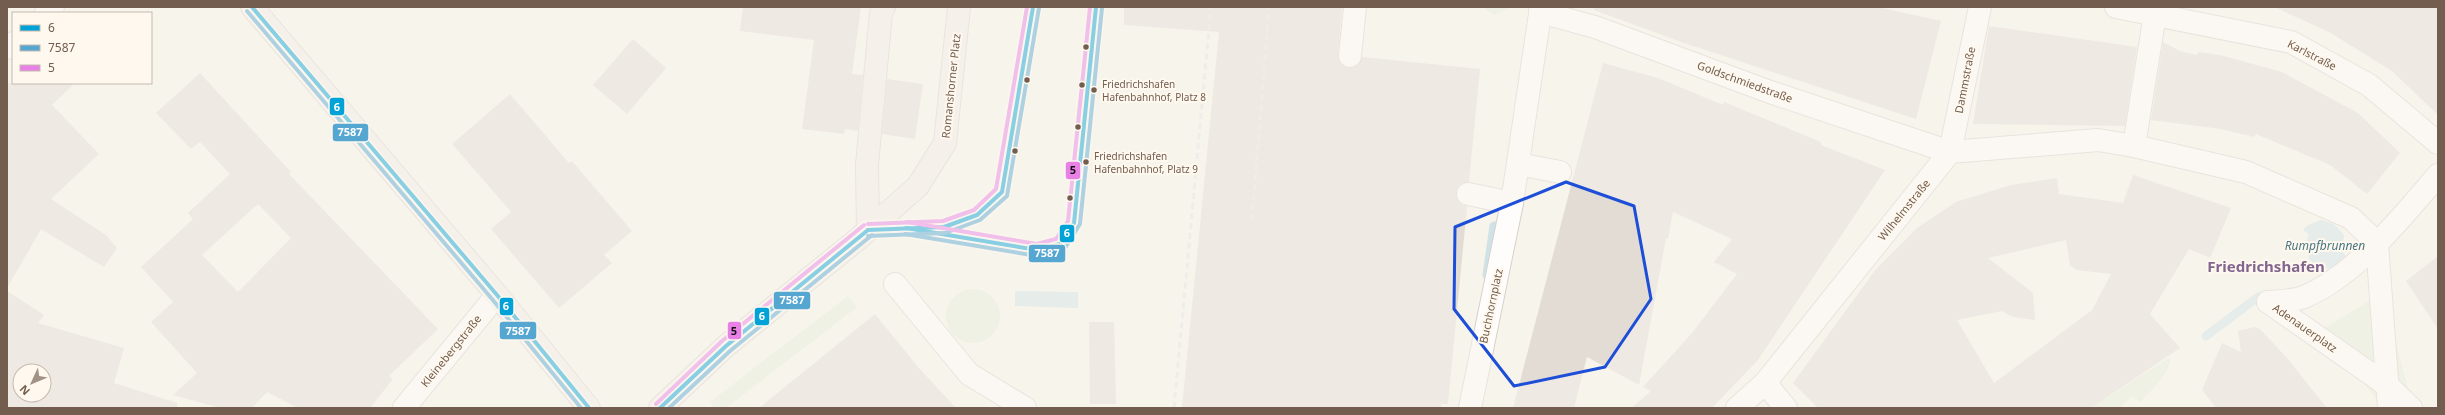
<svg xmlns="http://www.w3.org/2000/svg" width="2445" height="415" font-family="'Noto Sans',sans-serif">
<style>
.green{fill:#e3edd8}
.water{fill:#cfe3e6}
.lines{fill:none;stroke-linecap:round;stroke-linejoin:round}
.stream{stroke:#cfe3e6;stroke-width:9}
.building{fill:#e3dcd4;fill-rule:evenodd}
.minor-casing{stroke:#d6d1ca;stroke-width:24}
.major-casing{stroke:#d8d1ca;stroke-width:24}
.minor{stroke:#fefdfc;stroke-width:22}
.major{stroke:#f2eee7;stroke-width:22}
.rail{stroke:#e5e3e4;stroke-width:3;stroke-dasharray:6 4;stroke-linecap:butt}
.bus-1-casing{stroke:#fef8ee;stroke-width:7}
.bus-2-casing{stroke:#fef8ee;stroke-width:7}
.bus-3-casing{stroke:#fef8ee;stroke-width:7}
.bus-1{stroke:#00a2d7;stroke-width:4}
.bus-2{stroke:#56a6d2;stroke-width:4}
.bus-3{stroke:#e880e6;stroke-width:4}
.marked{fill:none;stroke:#1d4ed8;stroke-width:3;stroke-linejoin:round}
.bus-dot{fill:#735d4e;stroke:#fef8ee;stroke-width:1.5}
.labels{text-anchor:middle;stroke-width:4;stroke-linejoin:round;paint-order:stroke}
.bus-label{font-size:10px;fill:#735d4e;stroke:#fef8ee;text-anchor:start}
.street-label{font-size:11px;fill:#735d4e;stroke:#fef8ee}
.water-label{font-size:12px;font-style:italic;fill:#4a7784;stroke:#fef8ee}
.district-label{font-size:15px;font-weight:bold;fill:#83668f;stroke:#fef8ee}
.line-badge{stroke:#fef8ee;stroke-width:1.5}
.badge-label{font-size:11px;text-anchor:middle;font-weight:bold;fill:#fff}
.pale-badge-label{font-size:11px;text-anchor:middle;font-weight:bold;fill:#111}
</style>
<rect width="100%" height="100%" fill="#f7f4ec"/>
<g class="green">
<path d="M1483 7H1510L1494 15Z"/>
<circle cx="973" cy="316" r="27"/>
<path d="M848 296 857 307 726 408H714L710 402Z"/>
<path d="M2371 300 2397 347 2413 408H2383L2323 329Z"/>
<path d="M2170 357C2173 370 2149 393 2140 402L2132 396 2120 408H2091Z"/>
</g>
<g class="water">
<path d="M2321 220 2334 224 2344 235 2343 253 2349 259C2344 262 2338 267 2332 268 2312 274 2301 251 2309 235L2303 230 2308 225Z"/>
<path d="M1015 291 1078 292V308L1015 306Z"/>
</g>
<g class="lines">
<g class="stream">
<path d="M1487 275 1494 226"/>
<path d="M2206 336 2258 297"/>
</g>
</g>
<g class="building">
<path d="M743 7H861L852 74 863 75 858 131 845 129 844 134 802 129 814 40 740 31Z"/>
<path d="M1124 7H1342L1338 55 1339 61 1343 66 1355 67 1362 57 1480 69 1469 182 1459 185 1456 192 1459 203 1467 207 1448 404H1441V408H1182L1219 32 1124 25Z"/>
<path d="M1594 7H1878L1941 21 1916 119 1684 43 1594 10Z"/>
<path d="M2274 7H2438V115L2392 71 2329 32Z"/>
<path d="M1989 26 2137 47 2125 126 1973 124Z"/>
<path d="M633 39 666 68 627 114 593 85Z"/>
<path d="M2163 42 2180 51 2196 55 2199 52 2220 55 2282 72 2358 113 2400 153 2367 194 2330 165 2256 134 2254 137 2221 129 2151 120Z"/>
<path d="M1603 63 1658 78 1723 105 1724 102 1821 142V145L1885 170 1758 360 1712 408H1631L1651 391 1643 387 1692 333 1737 274 1714 262 1732 239 1673 212 1668 239 1666 238 1639 385 1587 357 1574 408H1513Z"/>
<path d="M200 73 291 172 289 174 438 329 389 376 393 379 370 408H298L267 392 252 408H220L173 395 197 373 151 322 173 302 141 267 193 219 188 213 230 174 200 142 191 149 156 113ZM258 204 291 238 238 292 202 255Z"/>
<path d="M887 79 923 84 915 139 882 134Z"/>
<path d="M7 83H75L52 105 99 154 51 199 106 235 117 248 104 267 41 229 7 288Z"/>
<path d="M510 94 569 163 572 161 632 231 604 255 612 263 559 308 491 229 511 212 452 144Z"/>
<path d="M2133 175 2231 208 2210 258 2189 249 2150 314 2180 348 2091 408H1818L1793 383 1876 269 1917 228 1956 202 2011 185 2057 178 2059 194 2123 203ZM2066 240 2070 265 2076 270 2111 274 2092 310 1994 383 1957 320 2002 311 2013 317 2035 320 2033 293 1988 258Z"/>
<path d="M2438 256V329L2406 281Z"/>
<path d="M7 291 44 315 38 323 124 348 114 383 177 403V408H7ZM20 371H44V395H20Z"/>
<path d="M875 314 918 367 956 408H759Z"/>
<path d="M1089 322H1114L1116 404H1090Z"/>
<path d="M2255 327 2261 330 2287 358 2327 408H2216L2202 390 2222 343 2241 352 2238 331Z"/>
</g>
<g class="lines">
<defs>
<g id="minor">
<path d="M2116 7 2291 42 2369 85 2438 143"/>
<path d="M1540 12 1595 27 1770 92 1950 152 1980 7"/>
<path d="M46 13 53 7"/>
<path d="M7 48 13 43"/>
<path d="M1350 56 1355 7"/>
<path d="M2134 146 2155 14"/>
<path d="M1518 164 1560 172"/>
<path d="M1468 194 1512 203"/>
<path d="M895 284 969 374 1025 408"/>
<path d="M2268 302C2279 301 2294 301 2304 297 2356 275 2402 217 2438 175"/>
<path d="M2268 302 2388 386 2411 408"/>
<path d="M1765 383 1786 408"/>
<path d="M404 408 497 295"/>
<path d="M1470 408 1512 203 1541 7"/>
<path d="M1737 408 1765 383 1950 152 2098 140 2134 146 2246 172 2351 218 2377 243 2389 408"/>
</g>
<g id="major">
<path d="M252 7 497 295 589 408"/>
<path d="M868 230 867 165 881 13 884 7"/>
<path d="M660 408 726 346 858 239 918 186 945 143 959 7"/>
</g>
</defs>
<use href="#minor" class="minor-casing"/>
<use href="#major" class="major-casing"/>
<use href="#minor" class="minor"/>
<use href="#major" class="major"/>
<g class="rail">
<path d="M1252 220 1269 7"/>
<path d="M1174 408 1211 7"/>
</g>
<defs>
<g id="bus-1">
<path d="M252 7 497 295 589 408"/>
<path d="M906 228 1037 250 1060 244 1074 223 1096 7"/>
<path d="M868 230 944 227 977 215 1002 192 1033 7"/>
<path d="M660 408 726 346 868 230"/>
</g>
<g id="bus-2">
<path d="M247 11 492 299 581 408"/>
<path d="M905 234 1037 256 1065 248 1080 224 1102 8"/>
<path d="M868 236 945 233 980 220 1007 196 1039 8"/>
<path d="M669 408 730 351 872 235"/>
</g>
<g id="bus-3">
<path d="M907 222 1037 244 1056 239 1068 221 1090 7"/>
<path d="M868 224 943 221 974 210 996 189 1027 7"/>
<path d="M656 404 722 341 864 225"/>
</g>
</defs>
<use href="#bus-1" class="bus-1-casing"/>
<use href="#bus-2" class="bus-2-casing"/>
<use href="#bus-3" class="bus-3-casing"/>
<use href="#bus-1" class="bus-1"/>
<use href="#bus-2" class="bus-2"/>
<use href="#bus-3" class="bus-3"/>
</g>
<path d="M0 0H2445V415H0ZM1566 182 1634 206 1651 299 1605 367 1514 386 1454 309 1455 227Z" fill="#f7f4ec" fill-opacity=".55" fill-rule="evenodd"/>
<path class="marked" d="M1566 182 1634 206 1651 299 1605 367 1514 386 1454 309 1455 227Z"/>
<g class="bus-dot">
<circle cx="1086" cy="47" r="3.5"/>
<circle cx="1027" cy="80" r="3.5"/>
<circle cx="1082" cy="85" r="3.5"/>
<circle cx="1094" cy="90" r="3.5"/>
<circle cx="1078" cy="127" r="3.5"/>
<circle cx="1015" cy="151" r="3.5"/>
<circle cx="1086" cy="162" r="3.5"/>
<circle cx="1070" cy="198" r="3.5"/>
</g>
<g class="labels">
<g class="bus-label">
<text x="1102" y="88">Friedrichshafen<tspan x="1102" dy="13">Hafenbahnhof, Platz 8</tspan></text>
<text x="1094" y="160">Friedrichshafen<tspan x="1094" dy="13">Hafenbahnhof, Platz 9</tspan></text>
</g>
<g class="street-label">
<text transform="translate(2312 55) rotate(27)" y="4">Karlstraße</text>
<text transform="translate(1965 80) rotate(-79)" y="4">Dammstraße</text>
<text transform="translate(1745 82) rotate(20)" y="4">Goldschmiedstraße</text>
<text transform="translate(951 86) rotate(-84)" y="4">Romanshorner Platz</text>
<text transform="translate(1904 210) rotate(-51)" y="4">Wilhelmstraße</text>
<text transform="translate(1491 306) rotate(-78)" y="4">Buchhornplatz</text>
<text transform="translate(2305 328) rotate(35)" y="4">Adenauerplatz</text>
<text transform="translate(451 351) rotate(-51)" y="4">Kleinebergstraße</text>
</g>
<g class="water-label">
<text x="2325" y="250">Rumpfbrunnen</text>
</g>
<g class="district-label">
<text x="2266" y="272">Friedrichshafen</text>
</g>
</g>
<g class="line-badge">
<rect x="329" y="97" width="16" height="19" rx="4" fill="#00a2d7"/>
<rect x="332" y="123" width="37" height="19" rx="4" fill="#56a6d2"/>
<rect x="1065" y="161" width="16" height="19" rx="4" fill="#e880e6"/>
<rect x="1059" y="224" width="16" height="19" rx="4" fill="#00a2d7"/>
<rect x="1028" y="244" width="38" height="19" rx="4" fill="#56a6d2"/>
<rect x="773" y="291" width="38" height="19" rx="4" fill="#56a6d2"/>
<rect x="499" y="297" width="15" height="19" rx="4" fill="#00a2d7"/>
<rect x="754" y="307" width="16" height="19" rx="4" fill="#00a2d7"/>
<rect x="499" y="321" width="38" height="19" rx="4" fill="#56a6d2"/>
<rect x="727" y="321" width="15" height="19" rx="4" fill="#e880e6"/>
</g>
<g class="badge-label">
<text x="337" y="111">6</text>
<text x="350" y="136">7587</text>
<text x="1067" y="237">6</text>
<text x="1047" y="257">7587</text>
<text x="792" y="304">7587</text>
<text x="506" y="310">6</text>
<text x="762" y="320">6</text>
<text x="518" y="335">7587</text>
</g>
<g class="pale-badge-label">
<text x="1073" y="174">5</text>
<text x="734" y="335">5</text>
</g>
<rect width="2445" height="415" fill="none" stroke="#735d4e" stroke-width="16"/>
<rect x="12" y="12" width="140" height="72" fill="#fef8ee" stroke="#c6baae"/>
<rect x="20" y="25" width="20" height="6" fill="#00a2d7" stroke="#c6baae"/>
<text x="48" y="32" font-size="12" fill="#735d4e">6</text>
<rect x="20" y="45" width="20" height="6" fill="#56a6d2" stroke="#c6baae"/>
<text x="48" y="52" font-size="12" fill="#735d4e">7587</text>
<rect x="20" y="65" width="20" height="6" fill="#e880e6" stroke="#c6baae"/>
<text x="48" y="72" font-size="12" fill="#735d4e">5</text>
<g transform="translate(32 383) rotate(226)"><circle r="19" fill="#fef8ee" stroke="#c6baae"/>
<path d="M0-3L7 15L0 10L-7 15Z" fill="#a19285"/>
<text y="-6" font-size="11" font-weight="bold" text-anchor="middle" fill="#735d4e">N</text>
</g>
</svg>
